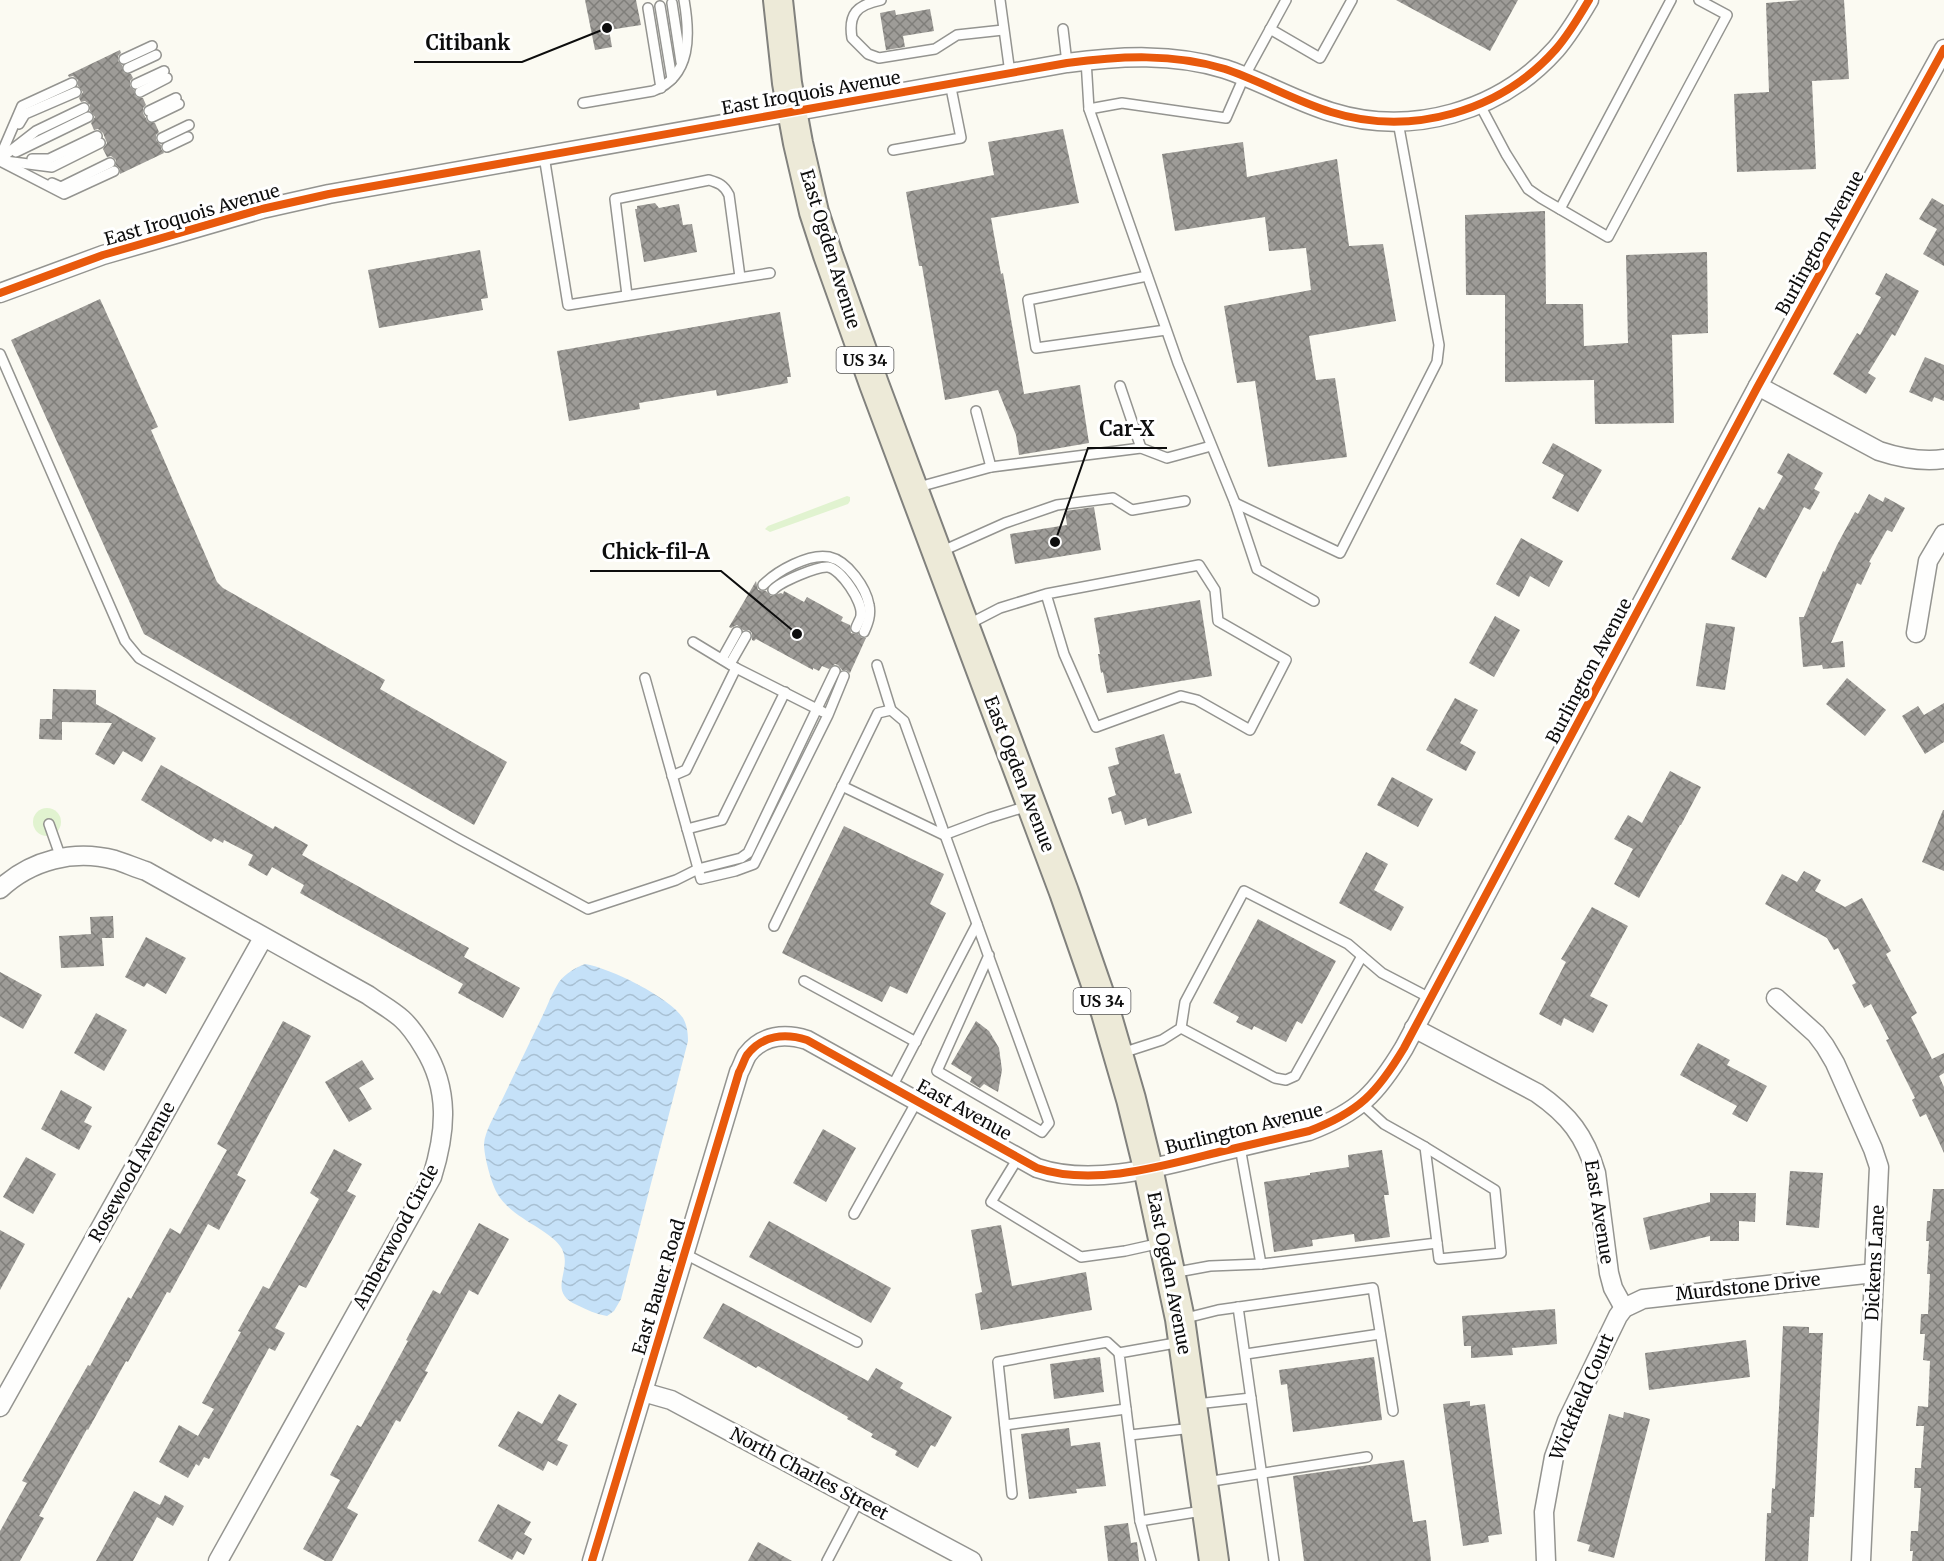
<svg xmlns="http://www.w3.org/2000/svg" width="1944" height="1561" font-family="Merriweather,serif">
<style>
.grass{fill:#e1f3d0}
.water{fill:url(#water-waves)}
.building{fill:url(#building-cross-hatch)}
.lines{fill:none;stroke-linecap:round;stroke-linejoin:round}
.lane-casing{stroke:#949490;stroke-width:12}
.street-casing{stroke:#949490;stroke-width:21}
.primary-casing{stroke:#81817d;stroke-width:32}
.lane{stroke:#fefefd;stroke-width:9}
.street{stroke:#fefefd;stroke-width:18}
.primary{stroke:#edead8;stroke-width:28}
.cycleway-casing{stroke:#fff;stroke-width:11}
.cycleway{stroke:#e8590c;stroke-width:8}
.labels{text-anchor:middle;stroke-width:6;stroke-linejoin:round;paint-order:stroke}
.shield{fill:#fff;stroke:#565656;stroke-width:1.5}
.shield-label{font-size:16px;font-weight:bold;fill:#0d0d0d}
.street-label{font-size:18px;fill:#0d0d0d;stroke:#fff}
.leader{fill:none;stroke:#0d0d0d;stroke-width:2}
.callout-dot{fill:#0d0d0d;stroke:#fff;stroke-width:2}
.callout-label{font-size:20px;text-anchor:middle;font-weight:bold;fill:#0d0d0d;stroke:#fff;stroke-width:6;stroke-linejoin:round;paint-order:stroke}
</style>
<defs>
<pattern id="water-waves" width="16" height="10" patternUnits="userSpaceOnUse" patternTransform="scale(1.5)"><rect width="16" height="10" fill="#c5e1f8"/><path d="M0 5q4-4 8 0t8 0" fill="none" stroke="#a8c0d3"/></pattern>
<pattern id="building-cross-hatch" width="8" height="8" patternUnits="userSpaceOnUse" patternTransform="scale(1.5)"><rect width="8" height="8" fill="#9e9c98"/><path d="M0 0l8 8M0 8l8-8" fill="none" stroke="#7f7e7a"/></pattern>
</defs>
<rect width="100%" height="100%" fill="#fbfaf2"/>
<g class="grass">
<path d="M847 496 850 497V501L848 504 770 532 765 529 768 526Z"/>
<circle cx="47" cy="822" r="14"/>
</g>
<path class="water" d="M585 964C610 968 669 997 683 1018 687 1025 688 1033 688 1041L621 1299 614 1311 607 1316C596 1314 587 1310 577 1305 546 1291 573 1271 562 1249 551 1229 511 1219 497 1193 491 1182 484 1156 484 1144 485 1131 494 1117 499 1106 513 1077 527 1048 541 1019 547 1007 552 993 559 982 566 973 575 968 585 964Z"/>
<g class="building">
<path d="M585 0H636L641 25 609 30 612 47 595 50Z"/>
<path d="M1396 0H1518L1490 51Z"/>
<path d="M1802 0H1844L1849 79 1812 81 1816 169 1737 172 1734 94 1769 92 1766 3Z"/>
<path d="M930 9 934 31 903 36 905 47 886 50 880 13 895 10 896 15Z"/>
<path d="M120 50 121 53 118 56V61L122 65 124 73 131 74 133 78 130 81V86L134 90 136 97 143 98 146 105 143 108V113L148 122 155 123 159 132 156 135V140L161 145V149L164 153 120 174V169L116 165V160L111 156 107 157 103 149 107 143 103 133 98 129 94 130 91 123 95 117 90 111V105L85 101 81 102 79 98 83 92 78 86V80L73 76 69 77 68 75Z"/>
<path d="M1063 129 1079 203 991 218 1001 274 1003 273 1024 394 1080 385 1089 443 1019 455 1016 435 998 390 945 400 922 266H919L906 192 994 175 988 142Z"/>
<path d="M1243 142 1247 177 1337 159 1349 246 1383 244 1396 321 1309 336 1316 380 1335 378 1347 457 1268 467 1255 381 1237 383 1224 306 1311 290 1306 248 1269 251 1265 217 1175 231 1162 154Z"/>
<path d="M1932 198 1944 205V266L1923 254 1937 229 1919 219Z"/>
<path d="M655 203 659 208 679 204 683 225 692 224 697 252 644 262 635 209H637V206Z"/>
<path d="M1545 211 1546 304H1583L1584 346 1628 343 1626 255 1707 252 1708 333 1672 335 1674 423 1595 424 1594 380 1505 382V295H1466L1465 215Z"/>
<path d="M480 250 488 298 481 299 483 310 379 328 368 270Z"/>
<path d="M1886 273 1919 291 1895 336 1892 334 1868 373 1876 378 1866 394 1833 374 1857 333 1860 335 1881 297 1875 294Z"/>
<path d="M100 299 158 427 151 430 217 582 223 588 385 680 380 689 507 762 474 825 144 634 11 340Z"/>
<path d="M780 312 791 377H787L788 383 717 396 716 390 639 403 640 409 569 421 557 351Z"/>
<path d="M1925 357 1944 365V401L1934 397 1932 402 1909 392Z"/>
<path d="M1553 443 1602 470 1578 512 1552 498 1564 475 1542 463Z"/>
<path d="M1788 453 1823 473 1814 489 1820 492 1810 510 1804 507 1766 578 1731 559 1759 507 1764 510 1783 476 1777 473Z"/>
<path d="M1869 494 1883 502 1885 497 1905 508 1892 532 1887 530 1869 562 1871 563 1861 585 1857 583 1831 643 1843 641 1845 667 1823 669 1822 665 1803 667 1799 617H1804L1823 571 1825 572 1837 545 1855 512 1858 514Z"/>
<path d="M1094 507 1101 550 1015 564 1010 534 1067 525 1065 511Z"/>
<path d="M1521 538 1563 561 1549 587 1530 576 1519 597 1496 584Z"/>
<path d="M756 581 758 590 766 591 771 596 781 593 783 594 784 591 804 602 807 597 843 617 841 621 850 625 851 633 858 634 862 638H866L850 673 846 670H842L838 665 835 664 829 669 822 666 819 671 813 668V670L756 639 754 641 752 640V633L749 630H743L737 625 731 628 729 627Z"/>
<path d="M1200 600 1212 676 1107 693 1103 672 1101 673 1098 654H1100L1094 618Z"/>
<path d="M1495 616 1520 630 1494 677 1469 663Z"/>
<path d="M1706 623 1735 627 1725 690 1696 686Z"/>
<path d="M1847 678 1886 710 1865 736 1826 704Z"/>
<path d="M53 689 96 690V704L156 738 142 762 123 751 114 765 95 754 112 723 62 722V740L39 739 40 719H52Z"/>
<path d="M1455 698 1478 710 1460 743 1476 752 1466 771 1426 750Z"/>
<path d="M1944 703V742L1925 754 1902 716 1918 706 1924 715Z"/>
<path d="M1164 734 1175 774 1180 773 1192 813 1148 826 1146 818 1125 825 1121 811 1112 814 1108 798 1116 795 1108 767 1119 764 1115 748Z"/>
<path d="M161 765 273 829 275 826 308 845 302 855 469 948 464 957 520 988 503 1018 458 993 463 984 300 893 304 885 272 867 267 876 248 865 253 855 224 840 223 843 214 838 211 842 141 800Z"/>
<path d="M1670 771 1701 787 1681 825H1680L1639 898 1614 884 1633 849 1614 839 1628 815 1642 823Z"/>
<path d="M1392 777 1433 799 1418 827 1377 805Z"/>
<path d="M1943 810H1944V871L1922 862Z"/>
<path d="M844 826 944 874 930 904 946 913 907 994 890 986 882 1002 782 953Z"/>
<path d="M1366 852 1388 864 1374 890 1404 907 1391 931 1339 903Z"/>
<path d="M1804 871 1821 880 1815 891 1845 907 1862 898 1891 951 1886 954 1917 1013 1911 1017 1932 1059 1944 1053V1073L1939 1076 1944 1087V1153L1926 1114 1920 1117 1912 1100 1915 1098 1886 1040 1889 1039 1871 1004 1864 1008 1852 985 1856 983 1838 948 1834 950 1827 938 1765 904 1782 874 1797 882Z"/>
<path d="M1592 907 1628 926 1590 996 1608 1005 1593 1033 1564 1018 1561 1026 1539 1014 1566 962 1561 959Z"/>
<path d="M113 916 114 938H102L104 966 61 968 59 936 91 934 90 917Z"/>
<path d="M1258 919 1336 961 1302 1024 1297 1021 1286 1042 1254 1026 1252 1030 1236 1022 1239 1017 1213 1003Z"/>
<path d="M146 937 186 958 166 994 147 983 144 987 125 977Z"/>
<path d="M0 972 42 995 23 1029 0 1016Z"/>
<path d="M96 1013 127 1030 104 1071 74 1053Z"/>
<path d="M283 1021 311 1036 237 1175 246 1180 219 1230 208 1224 170 1293 167 1292 128 1362 126 1361 88 1430 87 1429 39 1516 44 1518 20 1561H0V1531L27 1483 22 1481 88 1365 90 1366 128 1297 131 1299 170 1228 180 1234 227 1150 217 1144Z"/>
<path d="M976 1021 989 1031 999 1048 1002 1070 998 1092 984 1084 980 1088 970 1082 972 1077 951 1064Z"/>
<path d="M1698 1043 1730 1060 1727 1065 1767 1086 1747 1122 1732 1114 1737 1106 1680 1075Z"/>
<path d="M362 1060 374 1079 359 1088 372 1109 349 1122 325 1082Z"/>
<path d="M61 1090 92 1107 84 1122 92 1126 79 1150 41 1129Z"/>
<path d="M823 1129 856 1148 826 1202 793 1183Z"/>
<path d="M334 1149 362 1164 347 1191 356 1196 306 1288 299 1285 275 1328 285 1333 275 1351 269 1348 209 1459 204 1457 199 1466 196 1464 188 1478 159 1462 179 1425 198 1436 214 1409 202 1403 241 1332 238 1331 263 1286 269 1289 319 1199 310 1193Z"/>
<path d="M1382 1150 1389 1195H1384L1390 1237 1355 1242 1354 1234 1312 1240 1313 1246 1274 1252 1264 1182 1310 1175V1173L1349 1167 1348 1155Z"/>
<path d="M26 1157 56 1174 33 1214 3 1197Z"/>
<path d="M1790 1171 1823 1173 1819 1228 1786 1225Z"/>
<path d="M1933 1189H1944V1561H1912L1913 1551H1910L1911 1531H1918L1921 1488H1914L1915 1468H1921L1924 1426H1916L1918 1406 1928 1407 1930 1361 1923 1360 1925 1334H1920L1921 1314H1928L1930 1274H1927L1929 1241H1926L1927 1221H1930Z"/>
<path d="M1710 1193H1756L1755 1222 1739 1221V1241H1710V1236L1650 1250 1643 1218 1710 1202Z"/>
<path d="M769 1221 891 1288 871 1323 749 1257Z"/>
<path d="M479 1223 509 1239 478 1295 469 1290 425 1371 428 1372 400 1422 396 1420 347 1508 358 1514 332 1561H325L303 1549 340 1480 330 1475 357 1425 361 1427 408 1341 406 1340 433 1290 440 1294Z"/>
<path d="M1001 1225 1012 1286 1086 1272 1092 1310 981 1330 975 1294 982 1292 971 1230Z"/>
<path d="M0 1230 25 1244 0 1290Z"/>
<path d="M723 1303 868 1381 876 1368 903 1383 900 1388 952 1417 935 1447 931 1445 918 1468 895 1455 897 1451 871 1437 873 1434 847 1419 848 1417 758 1366 756 1368 703 1338Z"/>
<path d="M1555 1309 1557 1344 1512 1348 1513 1355 1471 1358V1346H1464L1462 1316Z"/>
<path d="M1783 1326 1809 1327V1333H1823L1814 1517H1810L1808 1561H1765L1767 1513H1771L1772 1488 1775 1489Z"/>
<path d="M1746 1340 1750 1377 1649 1390 1645 1353Z"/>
<path d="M1100 1357 1104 1392 1054 1399 1050 1364Z"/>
<path d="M1374 1357 1382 1420 1293 1432 1287 1384 1281 1385 1279 1370Z"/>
<path d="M559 1394 577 1404 557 1440 568 1445 557 1466 548 1461 543 1471 498 1446 518 1411 542 1424Z"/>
<path d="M1470 1401V1406L1485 1404 1502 1534 1488 1536 1489 1542 1463 1546 1443 1404Z"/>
<path d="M1624 1412 1650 1419 1614 1558 1588 1551 1590 1545 1577 1541 1609 1414 1623 1418Z"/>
<path d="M1069 1428 1071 1446 1100 1442 1106 1486 1076 1489 1077 1493 1029 1499 1021 1434Z"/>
<path d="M1404 1460 1413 1522 1426 1520 1431 1561H1304L1293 1476Z"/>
<path d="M134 1491 160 1505 165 1495 184 1506 173 1526 157 1517 133 1561H96Z"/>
<path d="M498 1504 531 1522 524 1534 532 1539 524 1555 517 1551 512 1560 478 1541Z"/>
<path d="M1128 1523 1131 1543 1137 1542 1139 1561H1108L1104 1526Z"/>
<path d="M758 1542 792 1561H748Z"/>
</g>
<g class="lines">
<defs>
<g id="lane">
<path d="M881 0C857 5 848 14 852 38L868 54 879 58 935 49 957 35 1003 30"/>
<path d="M1000 0 1010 73"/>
<path d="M672 3 681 62"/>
<path d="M660 6 672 79"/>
<path d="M648 8 661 88"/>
<path d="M1063 29 1067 63"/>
<path d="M1270 29 1320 58 1352 0"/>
<path d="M124 59 152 46"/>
<path d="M1086 60 1089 109 1178 363 1235 503 1257 569 1314 601"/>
<path d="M128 68 156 55"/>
<path d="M136 84 164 71"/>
<path d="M140 92 167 78"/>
<path d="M583 103 653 91C692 76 690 34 684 0"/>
<path d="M1480 105 1506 154 1528 189 1541 198 1608 237 1727 15 1699 0"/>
<path d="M1089 109 1122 103 1226 118 1244 77 1286 0"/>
<path d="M149 111 176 98"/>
<path d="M152 117 179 104"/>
<path d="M19 124 25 114 76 92"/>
<path d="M162 138 189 125"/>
<path d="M167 147 188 137"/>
<path d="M893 150 961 138 950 83"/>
<path d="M16 152 88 117"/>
<path d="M544 156 568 305 770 273"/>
<path d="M0 157 22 106 72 83"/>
<path d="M0 159 36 131 84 108"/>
<path d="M32 159H49L97 136"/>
<path d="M0 161 64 194 114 171"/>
<path d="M5 161 52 167 100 143"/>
<path d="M52 183 61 187 110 163"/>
<path d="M1560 209 1671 0"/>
<path d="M1147 276 1028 300 1036 348 1166 330"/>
<path d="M627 295 615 199 709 180C719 183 724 185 729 195L740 277"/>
<path d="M0 354 125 641 139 658 459 839 588 909 676 880 698 869 741 858 748 853 835 671"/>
<path d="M1120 386 1141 448"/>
<path d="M976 411 991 467"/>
<path d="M915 488 991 467 1141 448 1167 458 1211 446"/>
<path d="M1235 503 1340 553 1437 362 1439 345 1398 122"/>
<path d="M940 552 1005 523 1057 505 1113 498 1132 510 1185 501"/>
<path d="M763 585C777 571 809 553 829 557 848 561 866 588 869 605 871 615 868 623 864 632"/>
<path d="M773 590C780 582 817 566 828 567 841 569 863 602 861 615 861 619 857 624 856 628"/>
<path d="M967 625 1000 608 1046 594 1199 565 1215 590 1218 621 1286 660 1250 730 1197 700 1181 696 1096 727 1064 654 1046 594"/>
<path d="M693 642 736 668 823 712"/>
<path d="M722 659 737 632"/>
<path d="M730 664 746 636"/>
<path d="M877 665 891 710"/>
<path d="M645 678 701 879 735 871 754 864 828 715 844 676"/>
<path d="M672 776 686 770 736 668"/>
<path d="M842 786 944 835 989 818 1028 806"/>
<path d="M49 824 61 858"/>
<path d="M687 829 722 820 785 692"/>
<path d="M774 926 878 713 891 710 904 721C951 855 1001 989 1049 1123L1042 1132 937 1071 989 955"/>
<path d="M804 981 916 1042"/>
<path d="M1181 1028 1275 1078 1286 1080 1295 1076 1362 956"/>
<path d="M1122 1053 1162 1040 1181 1028 1185 1002 1244 891 1348 944 1382 973 1430 998"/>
<path d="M892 1087 977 924"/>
<path d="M1240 1147 1261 1264"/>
<path d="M1425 1147 1495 1190 1501 1253 1439 1259 1437 1243"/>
<path d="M1018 1158 991 1202 1081 1257 1125 1251 1161 1243"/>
<path d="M854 1214 917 1101"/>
<path d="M685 1254 857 1342"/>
<path d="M1172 1273 1210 1266 1261 1264 1437 1243 1425 1147 1384 1124 1361 1103"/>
<path d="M1238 1307 1274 1561"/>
<path d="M1182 1319 1218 1310 1373 1288 1393 1411"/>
<path d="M1246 1354 1380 1334"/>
<path d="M1196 1404 1251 1398"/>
<path d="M1005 1425 1126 1409"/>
<path d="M1130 1435 1193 1428"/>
<path d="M1206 1482 1367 1457"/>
<path d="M1012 1494 998 1362 1107 1342 1119 1353"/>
<path d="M1140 1521 1202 1511"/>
<path d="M827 1561 859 1500"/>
<path d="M1151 1561 1140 1521 1119 1353 1181 1342"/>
</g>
<g id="street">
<path d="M0 293 103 255 262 209 329 194 1067 63C1120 56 1173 53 1225 69 1261 81 1295 101 1331 112 1411 137 1500 112 1556 49 1569 34 1579 17 1589 0"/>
<path d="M1758 386 1879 451C1900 458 1921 462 1944 459"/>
<path d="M1916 633 1928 561 1944 534"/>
<path d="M0 889C31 860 74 849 115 860 125 863 136 868 146 871L368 995C379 1003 392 1010 402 1019 411 1027 418 1038 424 1048 450 1090 446 1132 432 1177L218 1561"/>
<path d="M1776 998 1816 1034 1825 1046 1835 1063 1873 1149 1879 1167 1861 1561"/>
<path d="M1414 1028 1537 1093C1569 1115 1585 1136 1596 1173L1609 1273 1613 1288 1624 1308"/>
<path d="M643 1392 671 1400 972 1561"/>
<path d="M0 1407 263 938"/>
<path d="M592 1561 739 1072C742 1067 744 1060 747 1055 762 1035 785 1033 807 1040L1037 1168C1093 1187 1163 1166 1219 1152 1249 1145 1279 1138 1309 1131 1359 1112 1377 1093 1404 1048L1758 386 1944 49"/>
<path d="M1546 1561 1544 1512 1554 1457 1567 1421 1618 1316 1624 1308 1643 1299 1874 1273"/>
</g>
<path id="primary" d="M778 0 787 83 798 143 814 212 828 255 874 384 1064 892 1106 1013 1131 1099 1148 1168 1180 1319 1214 1561"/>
</defs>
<use href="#lane" class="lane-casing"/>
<use href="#street" class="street-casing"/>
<use href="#primary" class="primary-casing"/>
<use href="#lane" class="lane"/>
<use href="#street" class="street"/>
<use href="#primary" class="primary"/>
<defs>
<g id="cycleway">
<path d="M0 293 103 255 262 209 329 194 1067 63C1120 56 1173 53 1225 69 1261 81 1295 101 1331 112 1411 137 1500 112 1556 49 1569 34 1579 17 1589 0"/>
<path d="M592 1561 739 1072C742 1067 744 1060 747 1055 762 1035 785 1033 807 1040L1037 1168C1093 1187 1163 1166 1219 1152 1249 1145 1279 1138 1309 1131 1359 1112 1377 1093 1404 1048L1758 386 1944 49"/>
</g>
</defs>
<use href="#cycleway" class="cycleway-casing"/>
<use href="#cycleway" class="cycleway"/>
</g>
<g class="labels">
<g class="shield">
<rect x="836.5" y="347" width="57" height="26" rx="4.5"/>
<rect x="1073.5" y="988" width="57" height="26" rx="4.5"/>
</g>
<g class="shield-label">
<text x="865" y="366">US 34</text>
<text x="1102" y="1007">US 34</text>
</g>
<g class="street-label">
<text transform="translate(811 93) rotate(-10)" y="6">East Iroquois Avenue</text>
<text transform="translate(192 215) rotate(-16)" y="6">East Iroquois Avenue</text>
<text transform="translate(1820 243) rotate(-61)" y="6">Burlington Avenue</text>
<text transform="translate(830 249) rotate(73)" y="6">East Ogden Avenue</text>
<text transform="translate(1589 671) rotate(-62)" y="6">Burlington Avenue</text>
<text transform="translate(1019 774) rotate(69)" y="6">East Ogden Avenue</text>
<text transform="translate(964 1110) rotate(29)" y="6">East Avenue</text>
<text transform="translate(1244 1129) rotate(-14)" y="6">Burlington Avenue</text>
<text transform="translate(132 1172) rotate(-61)" y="6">Rosewood Avenue</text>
<text transform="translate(1599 1212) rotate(81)" y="6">East Avenue</text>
<text transform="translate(396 1237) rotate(-62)" y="6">Amberwood Circle</text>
<text transform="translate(1875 1263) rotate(-87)" y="6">Dickens Lane</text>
<text transform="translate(1169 1273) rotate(79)" y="6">East Ogden Avenue</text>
<text transform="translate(659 1287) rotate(-73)" y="6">East Bauer Road</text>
<text transform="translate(1748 1287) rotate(-6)" y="6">Murdstone Drive</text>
<text transform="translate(1582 1397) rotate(-67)" y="6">Wickfield Court</text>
<text transform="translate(809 1474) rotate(28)" y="6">North Charles Street</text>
</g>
</g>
<path class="leader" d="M607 28L522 62H414M1055 542L1088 448H1167M797 634L721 571H590"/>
<g class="callout-dot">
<circle cx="607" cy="28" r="6"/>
<circle cx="1055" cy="542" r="6"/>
<circle cx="797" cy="634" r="6"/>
</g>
<g class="callout-label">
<text x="468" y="50">Citibank</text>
<text x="1127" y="436">Car-X</text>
<text x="656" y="559">Chick-fil-A</text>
</g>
</svg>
